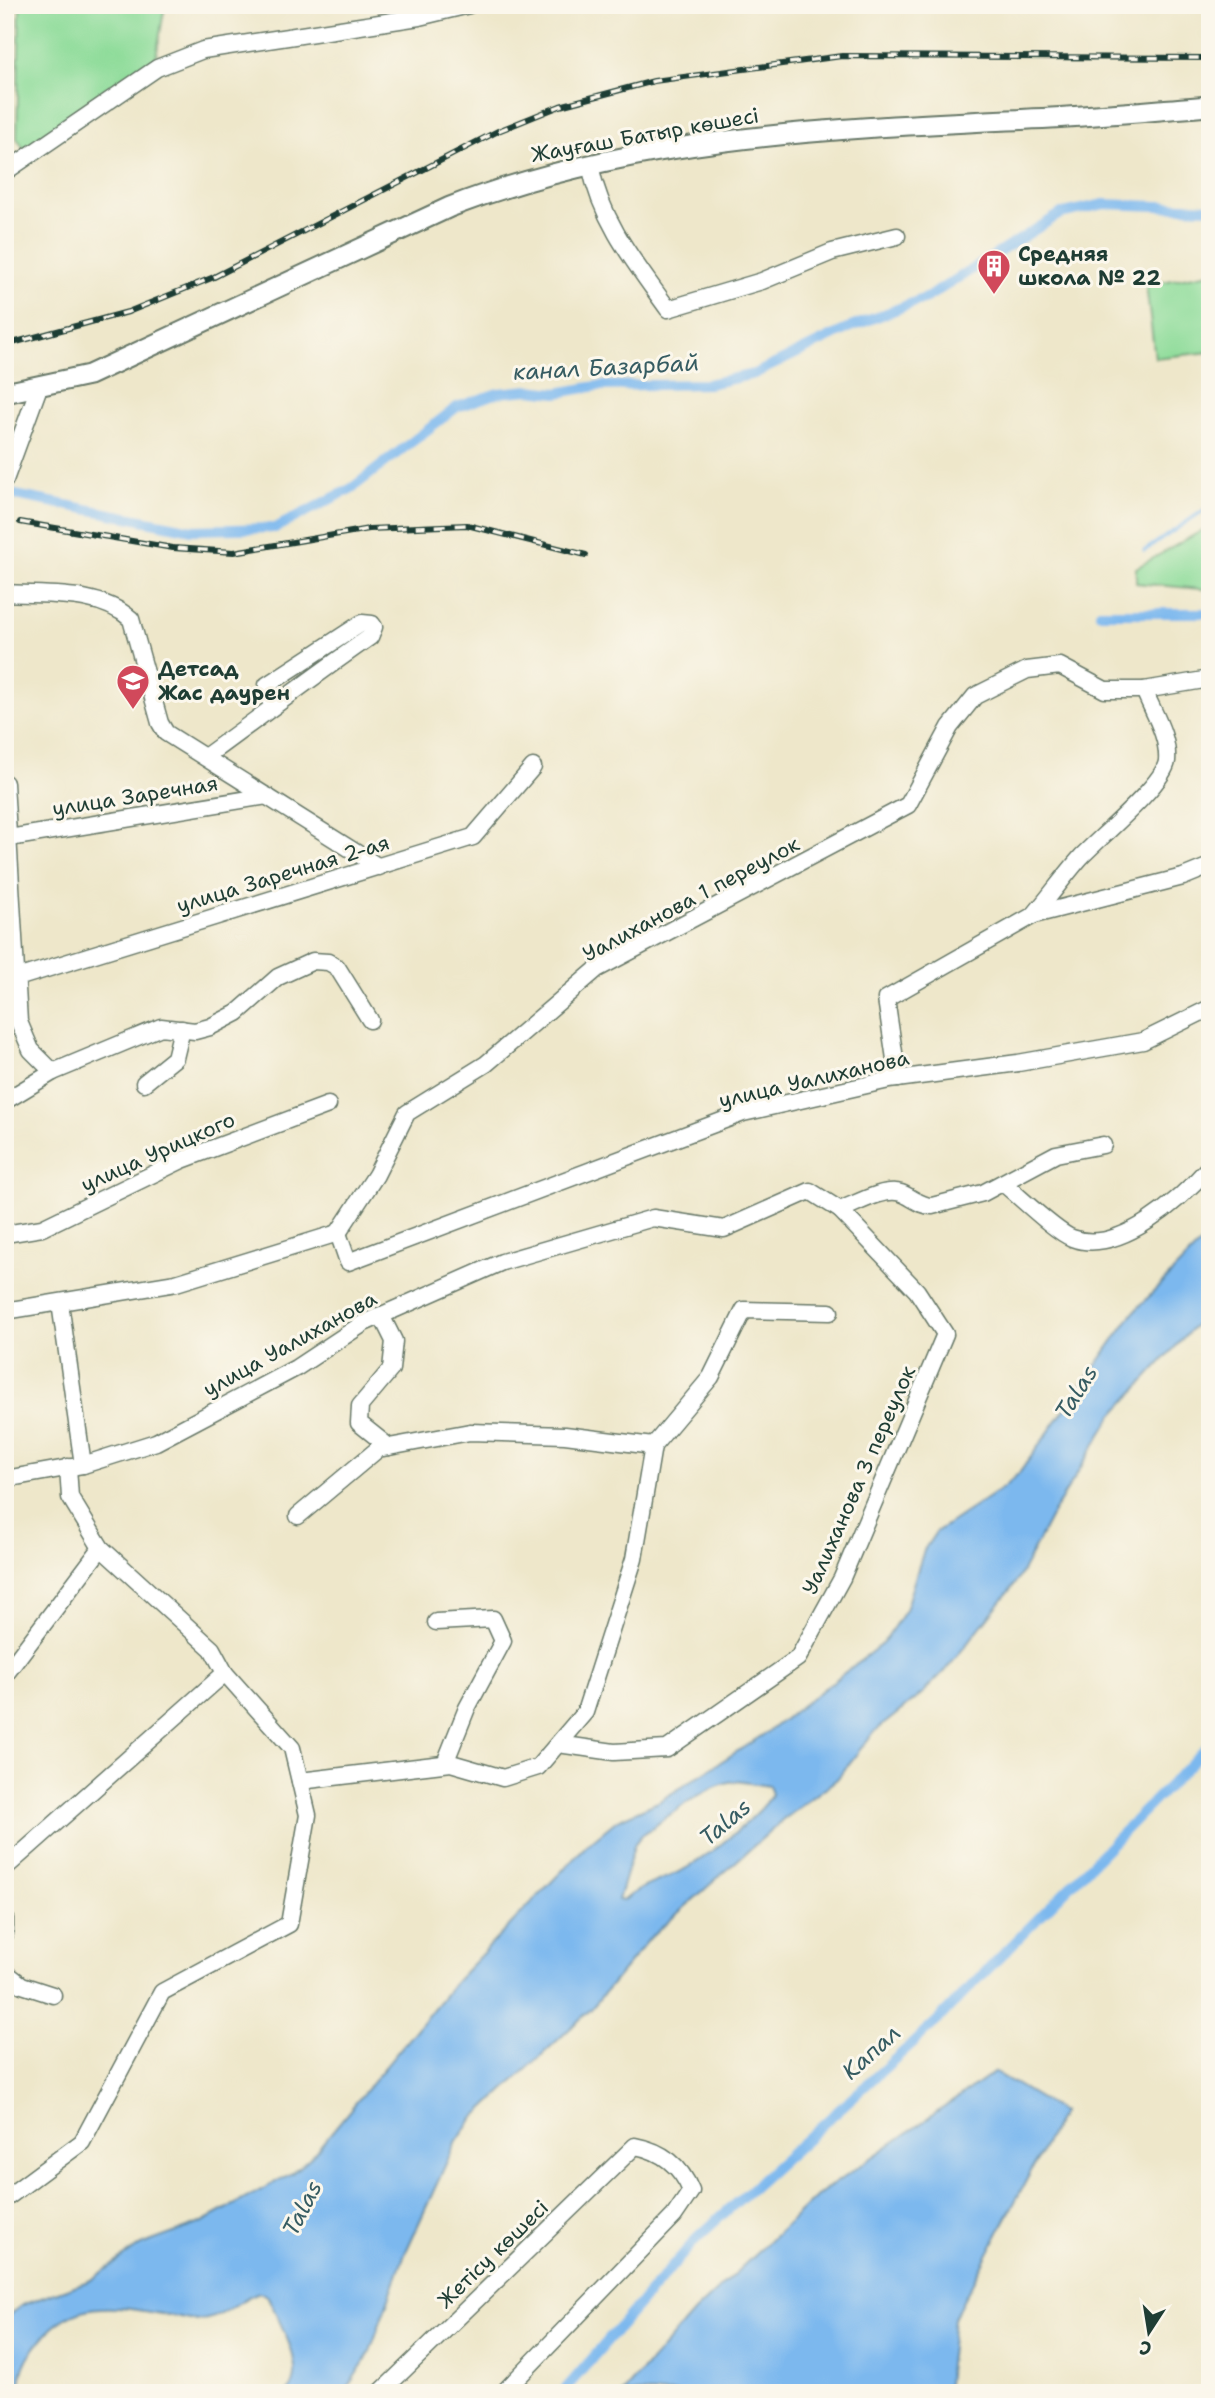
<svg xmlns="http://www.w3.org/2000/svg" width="1215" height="2398" font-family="'Shantell Sans',sans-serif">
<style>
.green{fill:#8edc9a;stroke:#568c67;stroke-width:2}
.water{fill:#7cb8ee;stroke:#4e7a91;stroke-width:2;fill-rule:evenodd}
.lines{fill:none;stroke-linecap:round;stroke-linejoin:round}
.stream{stroke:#7cb8ee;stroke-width:3.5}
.canal{stroke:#7cb8ee;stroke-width:10}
.minor-casing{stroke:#677868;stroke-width:19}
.major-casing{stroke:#677868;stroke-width:23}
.minor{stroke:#fff;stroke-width:16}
.major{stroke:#fff;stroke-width:19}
.rail-casing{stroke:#1f3d34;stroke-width:6}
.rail{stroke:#fbf7ec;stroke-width:3.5;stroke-dasharray:10;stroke-linecap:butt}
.labels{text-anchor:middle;stroke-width:6;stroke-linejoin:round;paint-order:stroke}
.street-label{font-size:21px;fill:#1f3d34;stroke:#fbf7ec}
.poi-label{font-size:21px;font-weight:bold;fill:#1f3d34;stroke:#fbf7ec;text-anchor:start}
.water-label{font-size:23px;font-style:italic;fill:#365c62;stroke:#fbf7ec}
</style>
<rect width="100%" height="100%" fill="#fbf7ec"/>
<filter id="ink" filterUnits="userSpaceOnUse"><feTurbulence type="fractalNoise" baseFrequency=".0143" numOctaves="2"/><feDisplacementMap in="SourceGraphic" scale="14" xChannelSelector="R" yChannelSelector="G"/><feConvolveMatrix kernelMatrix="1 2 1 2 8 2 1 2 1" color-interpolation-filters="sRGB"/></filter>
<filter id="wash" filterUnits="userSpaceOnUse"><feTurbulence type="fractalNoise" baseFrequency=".00686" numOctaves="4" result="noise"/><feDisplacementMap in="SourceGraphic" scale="28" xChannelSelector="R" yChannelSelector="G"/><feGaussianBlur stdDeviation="1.57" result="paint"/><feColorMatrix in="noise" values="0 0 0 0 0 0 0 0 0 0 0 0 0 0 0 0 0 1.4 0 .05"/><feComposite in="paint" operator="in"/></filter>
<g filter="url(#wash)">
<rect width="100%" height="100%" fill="#eee7ca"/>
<g class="green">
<path d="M20 5H165L155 63 26 152 17 138Z"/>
<path d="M1210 273V352L1155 358 1146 285Z"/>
<path d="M1210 526V590L1136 583V568Z"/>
</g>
<g class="water">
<path d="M1210 1234V1309L1112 1416 1050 1518 1017 1581 950 1665 925 1691 873 1733 837 1779 783 1820 651 1937 591 2009 471 2121 454 2146 404 2256 369 2354 344 2393H286C311 2373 278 2321 268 2297L260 2292C241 2297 226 2316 207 2319 197 2322 185 2318 175 2316 123 2309 79 2293 41 2340 27 2357 19 2370 20 2393H6L8 2373 5 2366V2318L22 2305 91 2280 141 2245 201 2223 292 2173 312 2156 456 1981 587 1845 617 1820 658 1802 769 1731 883 1643 905 1610 924 1550 936 1532 1004 1487 1020 1472 1134 1312ZM736 1781 769 1786 772 1794C763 1813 709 1855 690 1866 667 1880 643 1883 623 1901L618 1900 635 1843 642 1835C667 1818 707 1783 736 1781Z"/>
<path d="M995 2072 1062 2112 954 2318 946 2393H623L694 2312 818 2195Z"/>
</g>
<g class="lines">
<path class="stream" d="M1144 551 1210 506"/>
<g class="canal">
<path d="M5 493 192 530 275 528 352 488 457 407 498 393 529 390 557 393 597 386 708 384 754 374 851 327 928 297 1060 214 1104 204 1210 208"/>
<path d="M1100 613H1210"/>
<path d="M562 2393 697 2238 936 2022 1210 1744"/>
</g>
</g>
</g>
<g filter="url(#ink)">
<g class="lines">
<defs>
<g id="minor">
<path d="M590 165C601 221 635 263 668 309L762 281 832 252 897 236"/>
<path d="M5 172 157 68 203 50 419 17 469 5"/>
<path d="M5 480 39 387"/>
<path d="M5 593C47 596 98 590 131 619L160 723 166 733 379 867"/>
<path d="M205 757C260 717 314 676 370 637L374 627 372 624 362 623 267 685 266 694 274 706"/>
<path d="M5 783 19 1022 31 1050 53 1072"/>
<path d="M9 838 267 796"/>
<path d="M1034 915C1050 896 1065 875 1081 857 1099 838 1164 784 1167 761 1169 737 1153 712 1144 690"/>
<path d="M17 978 473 837 533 767"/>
<path d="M898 1079 886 999 1034 915 1183 877 1210 866"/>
<path d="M144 1083 175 1058 182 1029"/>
<path d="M5 1101 53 1072 161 1027 195 1031 210 1027 237 1013 278 977 313 961 328 962 337 967 370 1020"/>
<path d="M1004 1184C1020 1197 1056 1232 1072 1238 1119 1256 1181 1199 1210 1166"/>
<path d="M338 1233 348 1262 743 1113 889 1080 1018 1063 1143 1041 1210 1008"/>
<path d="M5 1234 42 1228 182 1160 328 1105"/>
<path d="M60 1303 83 1465"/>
<path d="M5 1311 176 1283 338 1233 376 1175 407 1113 486 1064 597 969 908 805 950 727 975 696 1027 670 1060 666 1105 690H1144L1210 679"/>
<path d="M381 1315 394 1341 391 1369 360 1406 359 1423 389 1447"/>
<path d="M5 1479 83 1465 156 1442 296 1368 364 1323 502 1262 653 1218 724 1229 810 1191 840 1210C856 1204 884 1187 901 1193 912 1197 920 1206 932 1206L983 1193 1056 1154 1103 1145"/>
<path d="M298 1516 378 1449 470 1432 565 1435 653 1446"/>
<path d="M436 1622 493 1619 503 1641 467 1708 445 1763"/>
<path d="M5 1675 101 1548"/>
<path d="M558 1744 614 1752 667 1749 798 1658 842 1578 945 1334 917 1291 840 1210"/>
<path d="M300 1781 451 1763 503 1778 538 1767 585 1712 634 1559 653 1446 711 1377 744 1310 830 1312"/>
<path d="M5 1868 225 1673"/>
<path d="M5 1918V1934"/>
<path d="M5 1972 22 1985 53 1995"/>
<path d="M5 2199 82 2142 162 1992 289 1924 308 1815 292 1748 225 1673 212 1649 101 1548 70 1497 68 1467"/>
<path d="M380 2393 635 2146C662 2151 681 2166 691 2191L674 2216 503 2393"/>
</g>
<path id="major" d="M5 393 89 375 450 207C641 133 849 128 1051 118 1104 115 1157 110 1210 106"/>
</defs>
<use href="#minor" class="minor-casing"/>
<use href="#major" class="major-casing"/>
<use href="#minor" class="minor"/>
<use href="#major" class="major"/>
<defs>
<g id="rail">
<path d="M5 345 128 312 214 277 498 131 560 106 654 81 842 56 1210 58"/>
<path d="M20 522 173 548 234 552 369 529 467 525 586 555"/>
</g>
</defs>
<use href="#rail" class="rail-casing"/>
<use href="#rail" class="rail"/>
</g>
</g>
<defs>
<symbol id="building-pin" viewBox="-11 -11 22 30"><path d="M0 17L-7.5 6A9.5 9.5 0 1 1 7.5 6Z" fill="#d1495b" stroke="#fbf7ec"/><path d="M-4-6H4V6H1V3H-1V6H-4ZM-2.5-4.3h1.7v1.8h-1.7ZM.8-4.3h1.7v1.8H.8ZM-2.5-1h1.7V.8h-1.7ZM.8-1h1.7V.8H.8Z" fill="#fff"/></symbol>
<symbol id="school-pin" viewBox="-11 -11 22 30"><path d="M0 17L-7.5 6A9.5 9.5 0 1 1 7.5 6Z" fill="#d1495b" stroke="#fbf7ec"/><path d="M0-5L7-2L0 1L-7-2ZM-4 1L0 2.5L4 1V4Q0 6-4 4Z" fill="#fff"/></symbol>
</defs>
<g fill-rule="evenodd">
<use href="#building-pin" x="975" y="247" width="38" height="52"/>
<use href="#school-pin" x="114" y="662" width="38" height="52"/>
</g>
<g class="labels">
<g class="street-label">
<text transform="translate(645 135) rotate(-10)" y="7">Жауғаш Батыр көшесі</text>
<text transform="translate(135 796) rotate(-9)" y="7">улица Заречная</text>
<text transform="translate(283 874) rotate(-17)" y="7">улица Заречная 2-ая</text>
<text transform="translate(691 899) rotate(-28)" y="7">Уалиханова 1 переулок</text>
<text transform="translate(814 1079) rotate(-13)" y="7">улица Уалиханова</text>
<text transform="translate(158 1152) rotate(-24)" y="7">улица Урицкого</text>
<text transform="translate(290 1344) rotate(-29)" y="7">улица Уалиханова</text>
<text transform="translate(859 1480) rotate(-66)" y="7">Уалиханова 3 переулок</text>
<text transform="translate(493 2254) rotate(-44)" y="7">Жетісу көшесі</text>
</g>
<g class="poi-label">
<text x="1018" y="261">Средняя<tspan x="1018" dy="24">школа № 22</tspan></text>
<text x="158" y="676">Детсад<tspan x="158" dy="24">Жас даурен</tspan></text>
</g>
<g class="water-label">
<text transform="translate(606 367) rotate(-3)" y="8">канал Базарбай</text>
<text transform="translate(1076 1392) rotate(-58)" y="8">Talas</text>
<text transform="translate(725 1822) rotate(-40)" y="8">Talas</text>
<text transform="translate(871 2052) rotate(-42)" y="8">Капал</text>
<text transform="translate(302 2208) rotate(-63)" y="8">Talas</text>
</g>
</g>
<rect width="1215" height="2398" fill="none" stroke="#fbf7ec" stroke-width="28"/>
<g transform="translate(1149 2332) rotate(192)" stroke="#fbf7ec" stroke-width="5" paint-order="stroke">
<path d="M0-5L12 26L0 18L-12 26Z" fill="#1f3d34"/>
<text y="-10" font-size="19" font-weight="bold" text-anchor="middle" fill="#1f3d34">С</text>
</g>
</svg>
